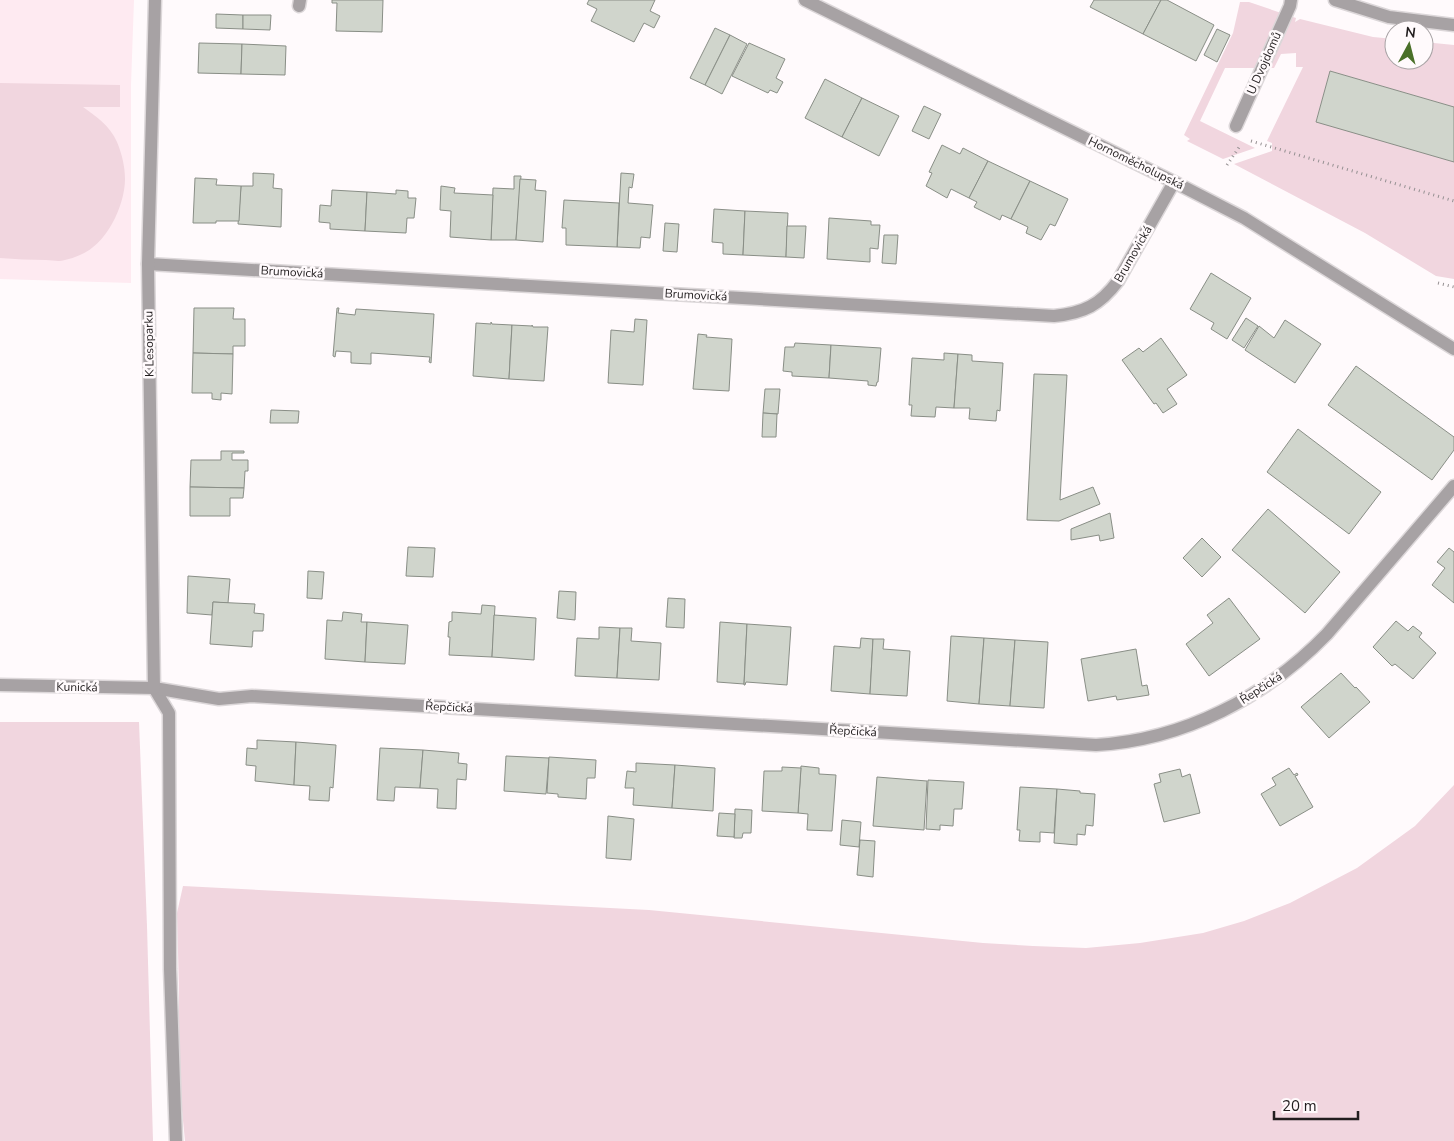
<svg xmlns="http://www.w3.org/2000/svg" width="1454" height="1141" font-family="'Nunito Sans',sans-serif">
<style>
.built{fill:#feeaf1}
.green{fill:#f1d6df}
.building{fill:#d0d5cc;stroke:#898e86}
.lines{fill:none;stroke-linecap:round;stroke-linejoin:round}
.service-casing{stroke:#dcd7d9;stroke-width:15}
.minor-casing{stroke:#dcd7d9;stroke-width:15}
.tertiary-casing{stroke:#dcd7d9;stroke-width:15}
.path{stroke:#959092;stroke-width:3;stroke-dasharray:1 4;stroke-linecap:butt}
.service{stroke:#a7a2a4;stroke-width:12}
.minor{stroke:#a7a2a4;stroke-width:12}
.tertiary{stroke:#a7a2a4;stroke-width:12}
.labels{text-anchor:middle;stroke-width:5;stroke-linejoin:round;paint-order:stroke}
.street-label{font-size:12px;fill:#221e1f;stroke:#fffafc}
</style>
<rect width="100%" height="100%" fill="#fffafc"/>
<path class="built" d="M0 0H134L131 85V283L0 279Z"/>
<g class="green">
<path d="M1240 2H1249L1296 18 1295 22 1300 19 1373 37 1394 39V60H1424V42L1454 45V107L1330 71 1316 121 1454 162V279L1436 276 1365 233 1234 164 1272 151V143L1267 141 1303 67H1296V53L1281 54 1274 68H1225L1200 121 1255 148 1223 159 1187 141 1190 139 1184 135 1233 33Z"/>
<path d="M0 83 120 85V107H83C97 117 110 126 117 142 122 154 125 167 125 179 125 206 106 245 80 255 75 257 70 259 65 260 59 262 52 260 46 260 31 260 15 259 0 258Z"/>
<path d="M0 722H139L147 926 153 1141H0Z"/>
<path d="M1454 785V1141H185L179 1079V991L177 913 183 886 649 910 983 943 1033 946 1086 948 1140 943 1203 933 1244 921 1290 903 1357 868 1415 826Z"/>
</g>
<g class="building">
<path d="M332 0H383L382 32 336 31 337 3H332Z"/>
<path d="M589 0H655L650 11 660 16 654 28 644 23 634 42 591 21 597 9 587 4Z"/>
<path d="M1094 0H1161L1143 34 1090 7Z"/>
<path d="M1161 0H1167L1214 25 1196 61 1143 34Z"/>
<path d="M216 14 243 15V29L216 28Z"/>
<path d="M243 15H271L270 30 243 29Z"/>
<path d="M715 28 730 35 705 85 690 78Z"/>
<path d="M1217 29 1230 35 1217 62 1204 55Z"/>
<path d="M730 35 747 44 722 94 705 85Z"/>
<path d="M199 43 242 44 241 74 198 73Z"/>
<path d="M749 43 785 59 776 78 783 82 777 93 770 90 768 93 732 76Z"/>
<path d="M242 44 286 46 285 75 241 74Z"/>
<path d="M1330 71 1454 107V162L1316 122Z"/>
<path d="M825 79 862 98 842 137 805 118Z"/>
<path d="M862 98 899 116 879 156 842 137Z"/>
<path d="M924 106 941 114 929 139 912 131Z"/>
<path d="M942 145 960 154 963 148 988 161 969 198 951 189 947 198 926 186 932 173 929 172Z"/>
<path d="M988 161 1030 181 1011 219 1002 215 1000 220 974 207 977 202 969 198Z"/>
<path d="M253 173 274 174 273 188 282 189 281 227 238 224 241 186H253Z"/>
<path d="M621 173 634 174 632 188 629 187 628 203 653 205 650 238 641 237 640 248 617 247Z"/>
<path d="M514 176H521L516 240H491L493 188 514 189Z"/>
<path d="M195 178 217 179 216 185 241 186 239 221H216V223H193Z"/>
<path d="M520 179 536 180 535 190 546 191 543 242 516 240Z"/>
<path d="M1030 181 1068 199 1055 226 1050 224 1041 240 1026 233 1028 227 1011 219Z"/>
<path d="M441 186 455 188 454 193 493 195 491 240 450 237 451 211 440 210Z"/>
<path d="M332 190 367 192 365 231 330 229V223L319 222 320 205 331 206Z"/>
<path d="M396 190 408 191V198H416L414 218H407L406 233 365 231 367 192 396 194Z"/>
<path d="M564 200 619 203 617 247 566 245V228H562Z"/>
<path d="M714 209 745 211 743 255 723 254V243L712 242Z"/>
<path d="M745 211 788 213 786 257 743 255Z"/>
<path d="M829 218 871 221V225H880L878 249 870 248V262L827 259Z"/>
<path d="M665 223 679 224 677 252 663 251Z"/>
<path d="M787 226H806L804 258 786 257Z"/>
<path d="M884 235H898L896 264 882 263Z"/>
<path d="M1211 273 1251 298 1227 339 1211 329 1214 323 1190 309Z"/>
<path d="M194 308H234L233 319H245V346H233V354L193 353Z"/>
<path d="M337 308H339L338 313 355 315 356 309 434 314 431 363 429 362 430 357 371 353V364L351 363V352L336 351 335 357 333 356Z"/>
<path d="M1246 318 1258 326 1244 348 1232 340Z"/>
<path d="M635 319 647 320 643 385 608 383 611 330 634 332Z"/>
<path d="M1285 320 1321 344 1295 383 1245 350 1259 326 1274 338Z"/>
<path d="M491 322 492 324 512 325 509 379 473 376 476 323 491 324Z"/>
<path d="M512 325 532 326V325L533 327H548L544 381 509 379Z"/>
<path d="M698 334 707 335 706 337 732 339 729 391 693 389Z"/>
<path d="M1161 338 1187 375 1167 389 1177 404 1163 413 1156 403 1154 404 1122 360 1139 348 1143 352Z"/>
<path d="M795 343 831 345 829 378 792 376V372L783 371 785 347H794Z"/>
<path d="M831 345 881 348 878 382H877L876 386 868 385V381L829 378Z"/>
<path d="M193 353 233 354 232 394 221 393V400L212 399V393H192Z"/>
<path d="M944 353 958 354 954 408 936 407 935 417 911 416 912 405H909L912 358 944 360Z"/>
<path d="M958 354 972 355V361L1003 363 1000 411 997 410 996 421 969 419 970 408H954Z"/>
<path d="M1356 366 1454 437V450L1432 480 1328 405Z"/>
<path d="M1034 374 1067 375 1060 500 1093 487 1100 504 1059 521 1027 520Z"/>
<path d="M765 389H780L778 414 763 413Z"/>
<path d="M271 410 299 411 298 423H270Z"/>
<path d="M763 413 777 414 776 437H762Z"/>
<path d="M1298 429 1381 492 1349 534 1267 472Z"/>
<path d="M221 451H244V453H232V460H248V471H245L244 488 190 487 191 460H221Z"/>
<path d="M190 487 244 488 243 498H230V516H190Z"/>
<path d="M1268 509 1340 572 1305 613 1232 550Z"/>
<path d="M1110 513 1114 538 1100 541 1099 535 1071 540V529Z"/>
<path d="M1202 538 1221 557 1202 577 1183 558Z"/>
<path d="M408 547 435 548 433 577 406 576Z"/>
<path d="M1449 548 1454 552V603L1432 585 1445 568 1437 562Z"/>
<path d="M308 571 324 572 322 599 307 598Z"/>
<path d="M188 576 230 579 228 603 213 602 212 615 187 613Z"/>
<path d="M559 591 576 592 575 620 557 618Z"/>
<path d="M668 598 685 599 684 628 666 627Z"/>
<path d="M1229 598 1260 639 1209 676 1186 644 1213 623 1207 615Z"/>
<path d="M213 602 255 604 254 613 264 614 263 631H253L252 647 210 644Z"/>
<path d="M482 605 495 606 492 657 449 655 450 637H448L449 622 452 621V612L481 614Z"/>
<path d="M343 612 362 614 361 622H367L365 662 325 659 327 620 342 621Z"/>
<path d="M494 615 536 618 534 660 492 657Z"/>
<path d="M1396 621 1408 631 1413 626 1422 633 1419 637 1436 653 1413 679 1395 664 1392 666 1373 647Z"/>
<path d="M367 622 408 625 405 664 365 662Z"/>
<path d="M720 622 747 624 744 684 717 682Z"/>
<path d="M747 624 791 627 787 685 746 682 745 685H744Z"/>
<path d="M599 627 620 628 617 678 575 676 577 638 599 639Z"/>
<path d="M620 628H632L631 641 661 643 659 680 617 678Z"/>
<path d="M951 636 984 638 979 704 947 701Z"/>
<path d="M861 638 873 639 870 694 831 691 834 646 860 648Z"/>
<path d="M984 638 1015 640 1010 706 979 704Z"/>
<path d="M873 639H884L883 649 910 651 907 696 870 694Z"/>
<path d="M1015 640 1048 642 1044 708 1010 706Z"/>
<path d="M1136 649 1142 686 1147 685 1149 695 1117 700 1116 696 1088 701 1081 659Z"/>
<path d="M1341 673 1355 688 1356 687 1370 702 1329 738 1301 707Z"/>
<path d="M257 740 296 742 294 785 255 781 256 766 246 765 247 748 257 749Z"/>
<path d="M296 742 336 745 333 788 330 787 329 801 309 800 310 786 294 785Z"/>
<path d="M380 748 423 750 420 788 395 787 394 801 377 800Z"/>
<path d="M423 750 459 753 458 763 467 764 466 780 457 779 456 809 437 808 438 789 420 788Z"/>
<path d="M506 756 549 758 546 794 504 791Z"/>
<path d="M549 757 596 760 595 778H587L586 799 558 797V794L547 793Z"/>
<path d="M636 763 675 765 672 808 633 805 634 788H625L627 771 636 772Z"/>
<path d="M675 765 715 768 713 811 672 808Z"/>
<path d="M801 766 819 768V774L836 775 832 831 807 830 808 814 798 813Z"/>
<path d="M782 767 801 768 798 813 762 811 764 771H782Z"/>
<path d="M1289 768 1294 775 1297 773 1298 775 1295 776 1313 807 1280 826 1261 794 1276 785 1272 778Z"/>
<path d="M1180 769 1182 777 1190 774 1200 813 1164 822 1154 784 1161 782 1159 774Z"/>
<path d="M877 777 927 781 924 830 873 826Z"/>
<path d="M928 780 964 782 962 809H954L953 826 940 825V830L926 829Z"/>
<path d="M1020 787 1057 789 1054 833 1040 832V842L1019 841 1020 830H1017Z"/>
<path d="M1057 789 1080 791V793L1095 794 1093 826 1086 825 1085 835 1077 834V845L1054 843Z"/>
<path d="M735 809 752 810 751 833H743L742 838H734Z"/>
<path d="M719 813 735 814 734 837 717 836Z"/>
<path d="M608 816 634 819 631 860 606 858Z"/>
<path d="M842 820 861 822 859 847 840 845Z"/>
<path d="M860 840 875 841 873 877 857 875Z"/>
</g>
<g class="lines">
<defs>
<g id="service">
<path d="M299 6 300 0"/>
<path d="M154 688 169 713 170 969 176 1141"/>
</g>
<g id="minor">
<path d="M1335 0 1389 17 1454 25"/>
<path d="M1236 126 1290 6 1291 0"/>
<path d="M148 264 1054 316C1084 313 1100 305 1118 281L1174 182"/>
<path d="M0 685 154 688 219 699 252 696 1096 745C1184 740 1266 697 1327 634L1454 486"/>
<path d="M154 688 148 264 155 0"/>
</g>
<path id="tertiary" d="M805 0 1174 182 1244 218 1454 349"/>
</defs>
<use href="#service" class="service-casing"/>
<use href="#minor" class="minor-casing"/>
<use href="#tertiary" class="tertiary-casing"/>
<g class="path">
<path d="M1251 141 1454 201"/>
<path d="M1227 165 1240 146"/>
<path d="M1438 283 1454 287"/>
</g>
<use href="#service" class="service"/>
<use href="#minor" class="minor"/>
<use href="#tertiary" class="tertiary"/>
</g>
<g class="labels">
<g class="street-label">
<text transform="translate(1264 63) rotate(-66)" y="4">U Dvojdomů</text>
<text transform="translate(1136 163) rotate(26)" y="4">Hornoměcholupská</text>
<text transform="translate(1133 254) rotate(-60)" y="4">Brumovická</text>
<text transform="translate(292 272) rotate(3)" y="4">Brumovická</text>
<text transform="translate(696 295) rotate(3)" y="4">Brumovická</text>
<text transform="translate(149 344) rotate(-91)" y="4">K Lesoparku</text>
<text transform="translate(77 687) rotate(1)" y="4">Kunická</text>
<text transform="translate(1261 688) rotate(-33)" y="4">Řepčická</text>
<text transform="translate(449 707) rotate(3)" y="4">Řepčická</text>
<text transform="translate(853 731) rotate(3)" y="4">Řepčická</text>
</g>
</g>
<g transform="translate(1409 45) rotate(7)"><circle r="24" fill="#fffafc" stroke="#a7a2a4"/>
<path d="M0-4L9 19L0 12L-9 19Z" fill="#4a7029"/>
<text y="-8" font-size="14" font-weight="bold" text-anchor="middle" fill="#221e1f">N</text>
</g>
<path d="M1274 1111v8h84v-8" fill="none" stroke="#221e1f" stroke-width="2.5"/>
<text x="1282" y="1111" font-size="15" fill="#221e1f" stroke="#fffafc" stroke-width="4" paint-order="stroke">20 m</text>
</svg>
